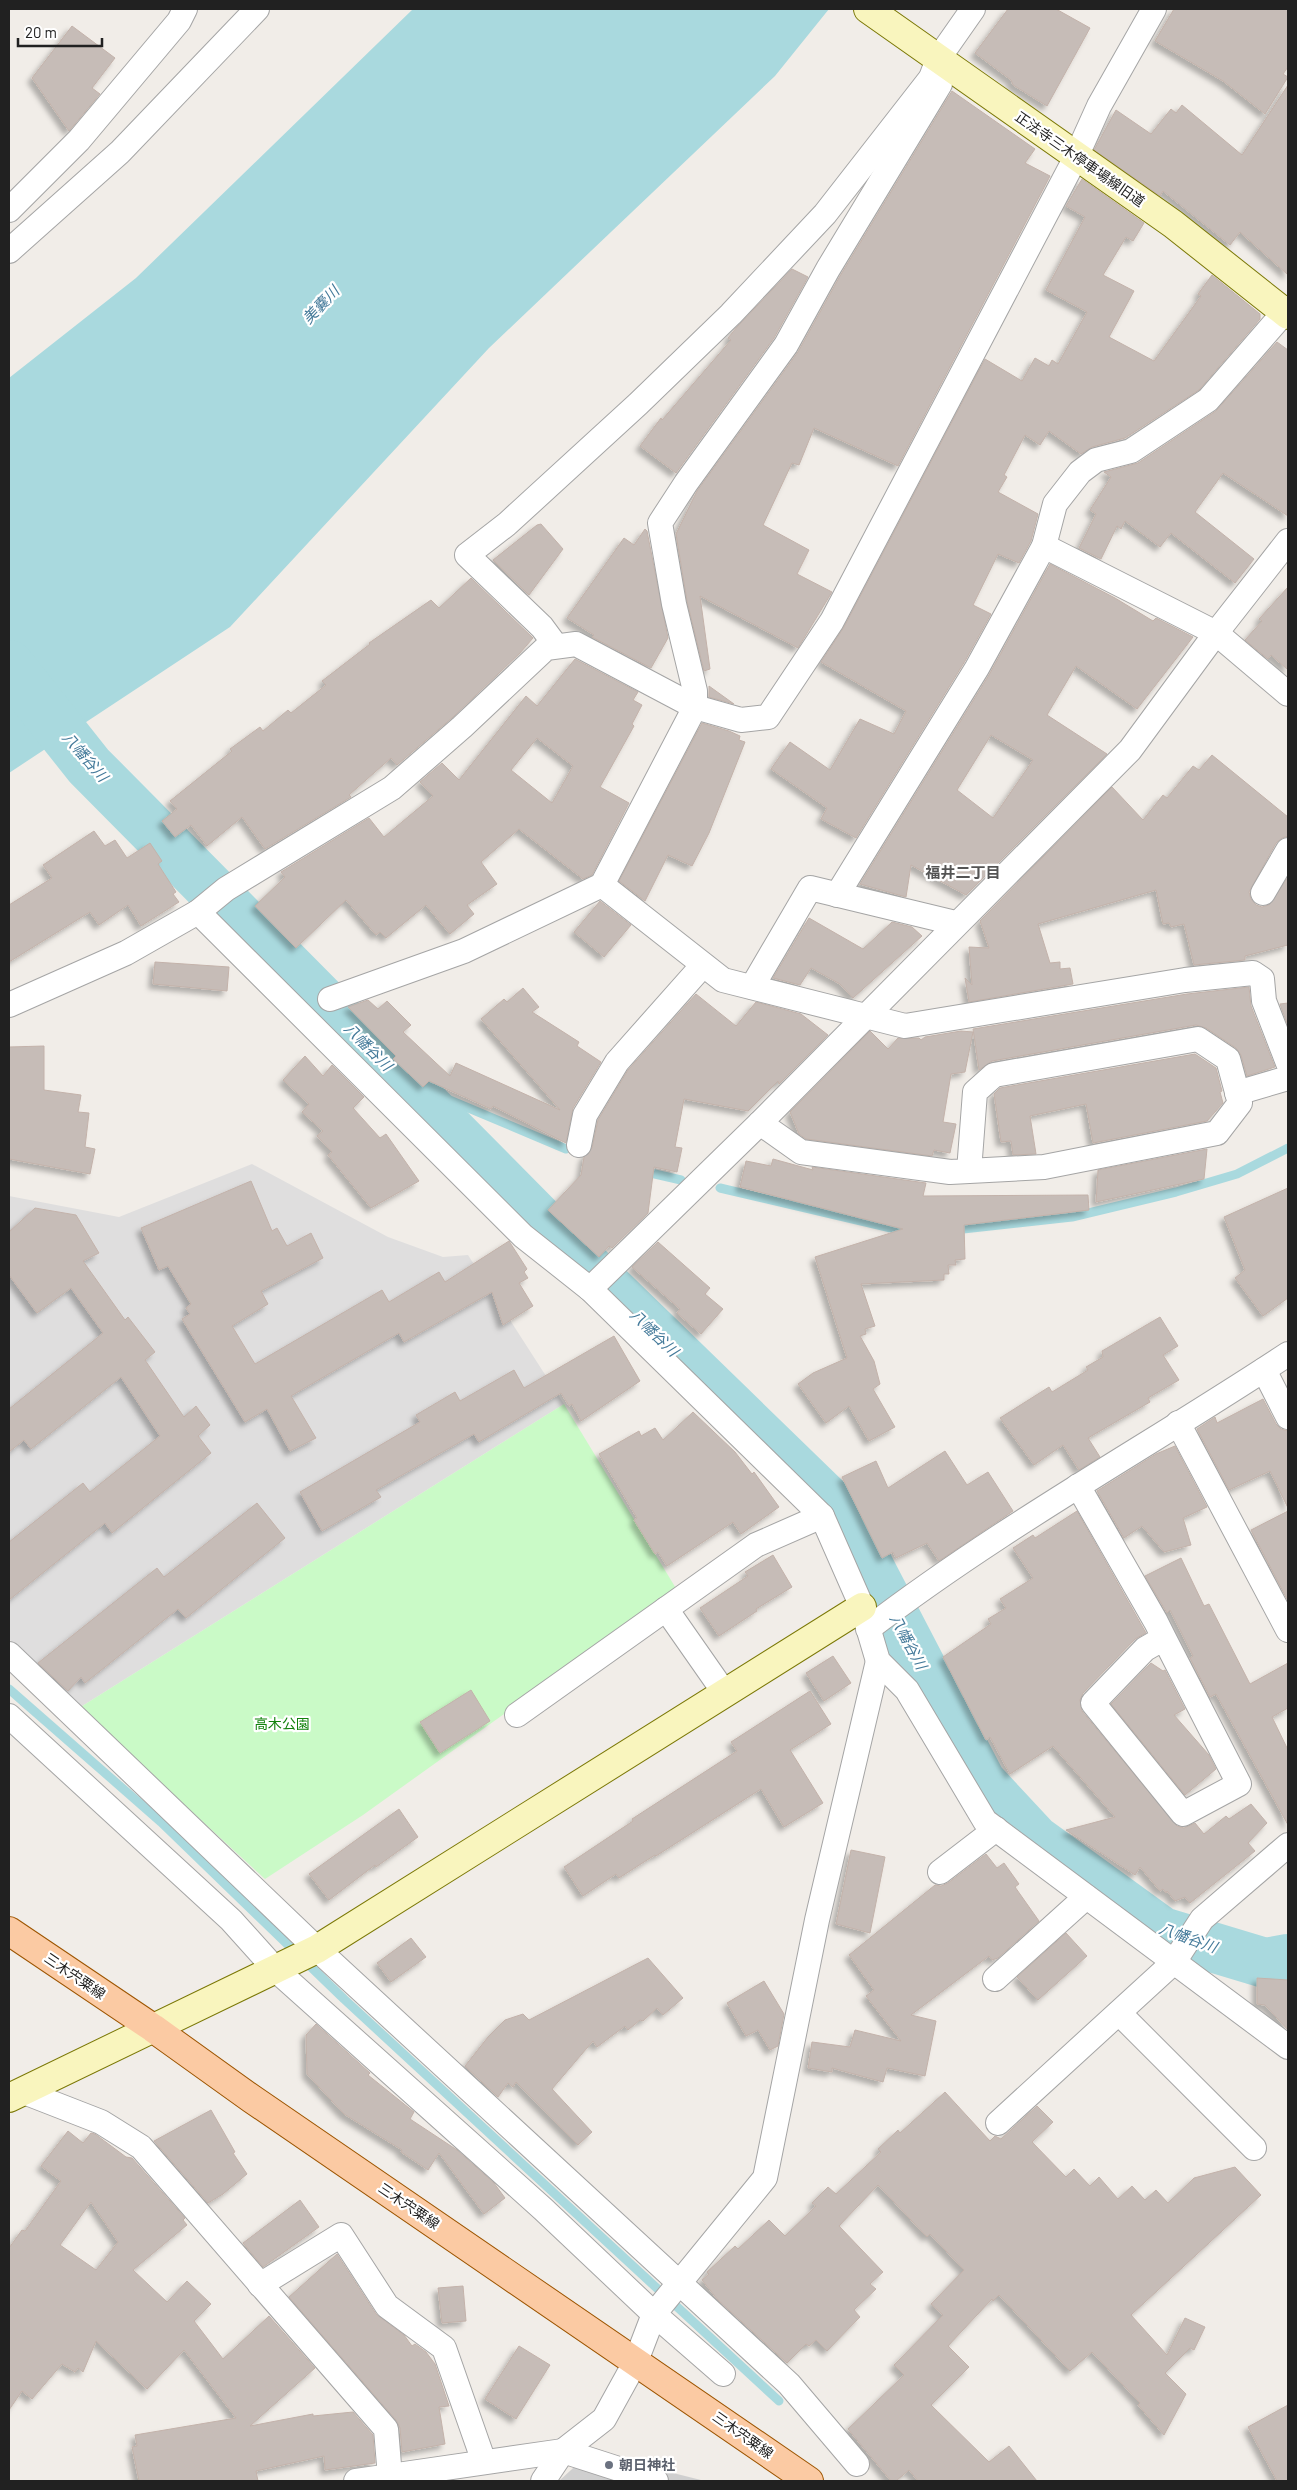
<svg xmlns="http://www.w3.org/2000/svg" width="1297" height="2490" font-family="Barlow,'Noto Sans JP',sans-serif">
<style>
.residential{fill:#dfdede}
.religious{fill:#cfcfcf}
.park{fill:#cafac7}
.water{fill:#a9d9de}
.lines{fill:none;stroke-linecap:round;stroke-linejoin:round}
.stream{stroke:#a9d9de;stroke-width:9}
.river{stroke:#a9d9de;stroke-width:50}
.building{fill:#c6bcb7;stroke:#c3b2aa;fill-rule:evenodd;filter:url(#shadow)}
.street-casing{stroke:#a5a5a5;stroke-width:26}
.secondary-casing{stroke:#7b7806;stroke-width:30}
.primary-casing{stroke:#9d5501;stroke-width:30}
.street{stroke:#fff;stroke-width:24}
.secondary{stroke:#f9f5be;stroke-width:28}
.primary{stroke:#fbcaa3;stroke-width:28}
.worship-dot{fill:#6b7280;stroke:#fff;stroke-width:2}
.labels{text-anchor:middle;stroke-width:4.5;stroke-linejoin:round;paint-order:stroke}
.street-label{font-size:14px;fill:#212121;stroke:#fff}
.park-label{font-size:14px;fill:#12820d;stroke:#fff}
.worship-label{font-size:14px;font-weight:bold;fill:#5b616d;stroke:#fff;text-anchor:start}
.water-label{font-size:15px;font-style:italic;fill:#447a9a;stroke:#fff}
.neighbourhood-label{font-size:15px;font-weight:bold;fill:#545454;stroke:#fff}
</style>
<defs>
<filter id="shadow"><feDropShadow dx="-4.5" dy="4.5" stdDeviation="2.5" flood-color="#0004"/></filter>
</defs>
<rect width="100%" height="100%" fill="#f1ede8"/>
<path class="residential" d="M252 1164 388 1237 443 1257 468 1255 564 1404 79 1708 9 1639V1196L119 1217Z"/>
<path class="religious" d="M595 2448 625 2461 705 2481H559Z"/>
<path class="park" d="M564 1404 677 1590 363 1815 265 1879 79 1708Z"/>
<path class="water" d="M413 9H829L775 76 489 348 230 627 9 773V378L136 278Z"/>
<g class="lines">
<g class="stream">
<path d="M417 1097 428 1091 566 1149"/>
<path d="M642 1171 681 1180"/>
<path d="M720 1188 908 1232"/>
<path d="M954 1230 1072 1217 1176 1192 1237 1174 1288 1148"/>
<path d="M9 1689 161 1822 344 1999 779 2401"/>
</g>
<path class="river" d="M9 665 89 766 559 1240 842 1515 981 1782 1035 1840 1162 1932 1265 1963 1288 1959"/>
</g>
<g class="building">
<path d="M1008 9H1056L1090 28 1047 106 1013 85 1011 80 975 53Z"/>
<path d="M1174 9H1288V67L1283 74 1288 77 1265 114 1223 81 1155 41Z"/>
<path d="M72 26 115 58 92 88 100 94 69 131 32 78Z"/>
<path d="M1288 85V275L1240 232 1230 245 1163 191 1160 196 1094 150 1116 110 1151 134 1171 109 1176 113 1182 105 1242 155Z"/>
<path d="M952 91 1035 149 1025 163 1050 176 898 466 814 428 799 465 792 463 763 525 809 550 797 574 832 592 798 648 700 596 710 669 704 671 687 601 676 534 697 491 798 352 840 276Z"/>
<path d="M1082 179 1144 223 1133 241 1126 237 1103 275 1134 291 1109 337 1154 361 1201 296 1198 294 1212 275 1260 314V319L1199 390 1125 438 1092 447 1081 454 1049 431 1040 445 1025 435 1004 475 1007 477 998 492 1038 514 1031 541 1019 563 998 554 973 605 991 614 965 661 856 838 821 819 827 808 771 769 790 742 830 770 860 719 894 734 906 711 821 662 844 627 985 359 1022 381 1035 358 1049 366 1052 360 1058 364 1087 312 1046 290 1085 217 1066 206Z"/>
<path d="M792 269 808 277 774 338 676 473 640 446 661 418 662 420 731 340 728 338 737 327Z"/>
<path d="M1277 342 1288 350V516L1223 473 1195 512 1254 559 1235 583 1171 533 1160 547 1125 521 1121 529 1117 526 1101 559 1079 548 1096 514 1090 510 1111 477 1104 472 1138 463 1216 411Z"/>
<path d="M541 524 563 549 529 595 493 560 537 525Z"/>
<path d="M645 529 647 531 668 638 651 668 592 637 594 635 567 618 624 538 634 545Z"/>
<path d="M1050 564 1115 598 1153 621 1156 618 1193 637 1137 709 1076 666 1047 715 1107 754 966 895 911 865 906 897 860 884 989 675ZM991 735 1033 760 993 818 957 790Z"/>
<path d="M471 578 533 638 520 653 453 717 397 765 391 758 349 795 351 797 265 849 242 817 207 846 191 825 175 837 162 821 177 809 170 801 232 751 230 749 260 727 263 731 288 710 291 713 326 685 322 681 370 644 369 643 431 600 439 608Z"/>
<path d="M1288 587V670L1271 655 1268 659 1245 640 1262 621 1259 619Z"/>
<path d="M575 659 638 692 633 700 642 705 632 724 634 726 600 787 629 803 592 875 583 879 519 829 481 862 497 884 467 905 474 914 450 934 426 905 386 938 380 932 376 935 346 900 296 948 255 906 285 877 281 872 369 818 384 837 433 796 420 782 442 763 459 780 526 696 537 706ZM537 738 573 766 552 803 511 770Z"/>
<path d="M709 686 734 704 709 697Z"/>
<path d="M702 723 729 731 740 736 739 740 745 742 709 833 692 866 668 855 645 901 619 881Z"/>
<path d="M1212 755 1288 817V836L1282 838 1276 843 1249 892 1251 899 1256 905 1262 907 1269 905 1288 877V945L1245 956V960L1194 965 1184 924 1171 927 1169 923 1163 924 1156 890 1038 924 1050 963 1060 962V969L1070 968 1073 984 969 1002 965 978 972 985 969 947 989 948 980 921 1112 787 1143 820 1163 795 1167 798 1193 766 1199 770Z"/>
<path d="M94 831 105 846 115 840 127 858 150 843 162 861 158 864 176 892 173 894 179 902 141 926 128 905 99 925 90 912 9 962V905L52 878 43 865Z"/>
<path d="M600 901 631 925 604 957 574 932Z"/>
<path d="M809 918 863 949 892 922 912 927 922 936 853 998 840 984 811 968 800 985 773 978Z"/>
<path d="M155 962 229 967 227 991 153 984Z"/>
<path d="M1249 987 1251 1006 1275 1067 1247 1076 1241 1055 1236 1048 1206 1028 1196 1025 992 1061 979 1070 973 1029 1187 994Z"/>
<path d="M523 988 539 1007 532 1012 579 1042 577 1046 601 1062 573 1108 566 1143 493 1106 491 1109 429 1081 423 1087 393 1059 396 1056 348 1007 368 1000 378 1009 387 1001 411 1025 403 1032 450 1076 456 1063 560 1110 481 1019 504 999 507 1002Z"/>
<path d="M696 994 736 1026 756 1002 801 1014 828 1035 779 1084 778 1081 748 1111 684 1099 675 1147 682 1148 677 1172 654 1167 648 1213 612 1248 609 1246 599 1257 548 1210 581 1175 584 1157 592 1148 598 1120 628 1070Z"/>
<path d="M1288 1003V1026L1280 1004Z"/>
<path d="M870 1031 888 1049 898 1038H919L921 1040 925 1037 961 1031 973 1032 965 1072 951 1074 943 1122 956 1124 950 1153 934 1150 932 1156 806 1139 799 1134 790 1112Z"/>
<path d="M44 1046V1090L81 1095 78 1112 89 1113 85 1147 95 1149 90 1174 9 1159V1047Z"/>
<path d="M1195 1054 1216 1068 1222 1091 1220 1092 1223 1103 1207 1121 1093 1143 1086 1104 1030 1116 1036 1154 1013 1155 1011 1141 1001 1142 994 1094 1000 1088Z"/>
<path d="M305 1056 323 1076 332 1065 364 1097 353 1108 380 1138 386 1134 419 1181 371 1208 328 1155 332 1152 317 1136 323 1131 302 1112 309 1104 283 1080Z"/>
<path d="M1207 1149 1204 1179 1096 1202 1098 1170Z"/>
<path d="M773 1159 813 1170 812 1167 926 1183 923 1196 1088 1195 1089 1210 964 1225 965 1259 955 1260 956 1265H948L949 1274H944V1280L861 1284 875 1326 865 1329 866 1334 860 1336 874 1361 880 1384 873 1389 895 1427 869 1441 849 1406 826 1423 798 1384 813 1373 847 1358 815 1257 903 1229 740 1187 746 1161 771 1166Z"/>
<path d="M251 1181 272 1231 277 1228 287 1246 311 1233 323 1258 261 1291 268 1304 232 1326 255 1364 382 1290 389 1302 439 1272 445 1282 509 1241 527 1269 524 1272 528 1278 519 1283 533 1306 503 1325 492 1292 404 1342 399 1333 291 1396 316 1438 290 1451 267 1409 245 1422 182 1319 190 1314 186 1308 191 1304 168 1266 159 1270 141 1228Z"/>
<path d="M1288 1188V1298L1263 1316 1235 1278 1245 1270 1224 1217Z"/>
<path d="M35 1208 76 1215 99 1253 83 1261 125 1320 128 1317 155 1352 145 1360 184 1417 196 1406 210 1425 198 1436 211 1453 112 1533 105 1523 9 1600V1542L83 1483 90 1492 160 1436 121 1377 31 1449 24 1440 9 1452V1409L103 1333 71 1288 37 1313 9 1275V1232Z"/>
<path d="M658 1242 710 1288 705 1294 723 1309 701 1334 677 1313 680 1309 632 1267Z"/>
<path d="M1160 1317 1178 1346 1163 1355 1179 1380 1148 1398 1150 1402 1088 1438 1100 1457 1079 1470 1063 1445 1034 1465 1000 1418 1049 1387 1052 1392 1088 1370 1086 1367 1103 1357 1102 1351Z"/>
<path d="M614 1336 640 1381 581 1421 572 1404 569 1406 561 1393 479 1442 474 1434 376 1490 381 1497 322 1531 300 1492 420 1422 416 1415 455 1392 460 1401 514 1370 524 1388Z"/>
<path d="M1263 1399 1276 1424 1281 1429 1288 1431V1508L1270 1471 1229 1490 1197 1429 1215 1417 1217 1423Z"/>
<path d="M693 1412 735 1452 752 1474 754 1472 779 1507 741 1534 733 1522 667 1566 658 1552 655 1554 634 1520 637 1518 599 1454 639 1431 641 1436 655 1428 663 1440Z"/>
<path d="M1175 1446 1207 1507 1183 1518 1191 1545 1164 1552 1142 1526 1124 1538 1097 1491 1156 1454Z"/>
<path d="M945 1451 967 1485 988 1472 1013 1511 939 1561 927 1543 896 1558 893 1552 882 1558 842 1477 876 1461 888 1488Z"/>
<path d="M257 1503 285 1538 186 1618 178 1609 85 1683 81 1677 68 1691 38 1663 157 1568 164 1577Z"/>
<path d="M1077 1511 1146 1633 1135 1639 1083 1693 1080 1700 1082 1711 1177 1826 1184 1828 1195 1823 1204 1834 1226 1816 1229 1819 1251 1804 1267 1823 1248 1843 1255 1851 1190 1903 1185 1897 1175 1901 1167 1891 1166 1893 1163 1889 1160 1891 1140 1867 1135 1875 1066 1830 1115 1817 1053 1746 1010 1774 990 1737 986 1740 943 1657 991 1624 988 1619 1006 1608 1000 1599 1033 1578 1013 1548 1033 1535 1035 1538Z"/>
<path d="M1288 1511V1601L1251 1530Z"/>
<path d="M773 1555 792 1587 756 1609 757 1611 719 1636 700 1608 748 1576 745 1572Z"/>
<path d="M1181 1558 1204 1606 1209 1604 1250 1684 1288 1663V1708L1272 1717 1288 1750V1825L1216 1694 1210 1697 1190 1658 1193 1656 1170 1610 1167 1613 1145 1576Z"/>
<path d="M833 1656 851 1683 824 1701 806 1673Z"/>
<path d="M1151 1663 1163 1671 1165 1670 1185 1709 1174 1715 1209 1755 1216 1769 1185 1795 1111 1704Z"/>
<path d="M471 1690 490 1721 440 1753 420 1722Z"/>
<path d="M810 1691 831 1724 790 1750 823 1803 784 1827 761 1789 656 1856 655 1855 619 1878 616 1874 583 1896 564 1867 633 1821 632 1819 737 1751 731 1742Z"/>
<path d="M399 1809 418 1837 376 1867 375 1865 329 1900 309 1874Z"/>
<path d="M851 1850 885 1857 870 1933 836 1924Z"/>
<path d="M986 1854 997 1868 1004 1863 1019 1884 1015 1887 1039 1921 998 1958 992 1960 989 1956 911 2015 936 2021 925 2076 887 2068 883 2082 832 2068V2072L808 2068 812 2042 850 2047 855 2030 901 2041 866 1996 874 1990 849 1955 935 1885 941 1886 948 1883Z"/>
<path d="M1066 1933 1087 1956 1038 2000 1017 1977Z"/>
<path d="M411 1938 426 1957 391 1982 377 1963Z"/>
<path d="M648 1958 683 1998 663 2015 657 2008 643 2021 640 2020 628 2030 625 2026 597 2047 593 2041 552 2089 592 2132 578 2145 516 2082 513 2087 508 2083 498 2097 465 2066 488 2037 505 2020 523 2014 529 2020Z"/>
<path d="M1257 1978 1288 1980V2030L1265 2005 1257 2004Z"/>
<path d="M764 1981 784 2014 778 2046 770 2050 758 2030 746 2036 727 2003Z"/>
<path d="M316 2024 370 2073 368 2075 414 2112 410 2119 457 2150 494 2183 505 2198 484 2214 439 2153 428 2170 401 2152 402 2150 344 2114 307 2074 306 2035Z"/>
<path d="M945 2092 990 2141 995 2136 1001 2139 1037 2106 1053 2122 1032 2142 1066 2177 1074 2169 1090 2186 1099 2177 1118 2199 1132 2186 1145 2200 1156 2190 1168 2203 1194 2178 1235 2167 1261 2195 1131 2315 1167 2355 1185 2318 1205 2327 1194 2350 1190 2348 1165 2373 1186 2394 1164 2435 1138 2405 1140 2403 1092 2352 1070 2371 999 2295 993 2301 992 2299 948 2346 969 2367 931 2405 989 2462 1009 2446 1037 2481H918L909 2470 896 2481H891L848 2429 904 2375 894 2365 943 2315 931 2304 964 2270 930 2234 927 2237 878 2185 839 2226 883 2272 870 2284 876 2289 854 2310 860 2317 827 2351 816 2340 809 2346 806 2344 787 2363 718 2300 702 2280 709 2274 707 2272 735 2246 738 2249 769 2220 785 2236 816 2206 812 2203 828 2187 836 2194 881 2152 878 2149 898 2130 900 2133Z"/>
<path d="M211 2110 235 2152 233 2153 247 2174 223 2194 208 2203 154 2141Z"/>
<path d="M68 2131 83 2143 91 2133 95 2134 126 2157 132 2158 185 2218 183 2220 187 2225 133 2270 167 2302 187 2281 211 2304 194 2321 223 2359 269 2316 315 2368 250 2426 313 2414V2416L353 2412 373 2435 375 2463 325 2470 324 2456 256 2471 258 2481H139L132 2447 137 2446 135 2435 236 2418 184 2350 147 2389 96 2341 83 2372 78 2368 75 2372 62 2364 32 2399 22 2391 9 2410V2248L22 2230 25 2231 61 2181 41 2166ZM91 2202 118 2242 96 2270 60 2245Z"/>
<path d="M300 2200 319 2227 263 2267 243 2243Z"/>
<path d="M337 2254 376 2314 404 2335 412 2346 415 2344 426 2352 435 2364 449 2406 439 2407 445 2444 402 2452 400 2428 396 2420 289 2297Z"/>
<path d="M463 2286 466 2321 442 2323 438 2288Z"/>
<path d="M519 2346 550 2365 516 2419 485 2399Z"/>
<path d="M1288 2405V2481H1277L1248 2427Z"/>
</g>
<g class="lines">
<defs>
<g id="street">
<path d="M9 210 79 140 179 21 185 9"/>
<path d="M9 251 120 152 257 9"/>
<path d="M1044 546 1055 504 1080 472 1096 460 1131 451 1208 400 1288 308"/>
<path d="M556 646 542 627 467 555 507 524 638 404 731 314 825 214 931 78 938 59 973 9"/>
<path d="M602 885 723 980 905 1026 1185 980 1253 973 1262 979 1264 1001 1288 1063"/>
<path d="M1263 893 1288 850"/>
<path d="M837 895 977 668 1044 546 1216 633 1288 694"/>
<path d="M198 912 523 1236 590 1289 822 1516 862 1607 878 1661 907 1690 985 1821 1288 2047"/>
<path d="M752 987 810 888 955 923"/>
<path d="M330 999 464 951 602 885 695 707V691L674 604 660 523 686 483 786 345 828 269 940 84 931 78"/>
<path d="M9 1005 126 953 198 912 226 889 392 788 462 727 546 648 576 644 695 707 741 720 768 717 832 621 1076 157 1099 106 1154 9"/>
<path d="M1237 1093 1288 1078"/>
<path d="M760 1123 801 1152 950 1172 1044 1167 1217 1133 1240 1103 1228 1059 1198 1039 994 1075 975 1092 969 1171"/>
<path d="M579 1145 585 1115 617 1062 703 965"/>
<path d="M590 1289 760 1123 1130 750 1216 633 1288 541"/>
<path d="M1264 1370 1288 1417"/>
<path d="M1178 1423 1288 1630"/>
<path d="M1078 1486 1156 1622 1164 1638 1239 1784 1183 1814 1093 1703 1145 1649 1164 1638"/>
<path d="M666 1609 724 1692"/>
<path d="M868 1629C1001 1527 1149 1446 1288 1354"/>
<path d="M9 1654 317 1949 789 2384 857 2464"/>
<path d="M517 1715 756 1545 822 1516"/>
<path d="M9 1716 231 1920 276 1970 543 2209 654 2314 723 2374"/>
<path d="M940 1872 996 1829"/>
<path d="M995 1979 1086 1897"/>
<path d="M1119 2013 1254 2148"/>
<path d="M24 2092 101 2122 141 2147 386 2429 390 2477"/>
<path d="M998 2123 1174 1962 1202 1919 1288 1845"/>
<path d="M260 2285 341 2235 387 2306 444 2348 484 2462"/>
<path d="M356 2481 563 2451 656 2481"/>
<path d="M543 2481 563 2451 604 2419 636 2361 654 2314 765 2178 817 1920 878 1661"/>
</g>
<g id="secondary">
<path d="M868 9 1173 224 1288 315"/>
<path d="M9 2098 317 1949 862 1607"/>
</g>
<path id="primary" d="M9 1931 153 2028 252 2099 809 2481"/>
</defs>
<use href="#street" class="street-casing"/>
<use href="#secondary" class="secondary-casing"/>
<use href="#primary" class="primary-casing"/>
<use href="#street" class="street"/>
<use href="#secondary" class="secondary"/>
<use href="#primary" class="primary"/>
</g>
<circle class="worship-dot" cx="609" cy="2465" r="5"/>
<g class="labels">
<g class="street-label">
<text transform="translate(1080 159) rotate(35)" y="5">正法寺三木停車場線旧道</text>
<text transform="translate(75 1976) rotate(34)" y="5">三木宍粟線</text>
<text transform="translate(409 2206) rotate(34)" y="5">三木宍粟線</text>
<text transform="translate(743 2435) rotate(35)" y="5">三木宍粟線</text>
</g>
<g class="park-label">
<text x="282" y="1729">高木公園</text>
</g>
<g class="worship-label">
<text x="619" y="2470">朝日神社</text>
</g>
<g class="water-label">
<text transform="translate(321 305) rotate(-46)" y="5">美嚢川</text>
<text transform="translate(85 757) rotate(49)" y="5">八幡谷川</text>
<text transform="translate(368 1047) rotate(45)" y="5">八幡谷川</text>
<text transform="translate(654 1333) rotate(44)" y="5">八幡谷川</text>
<text transform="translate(908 1642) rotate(62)" y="5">八幡谷川</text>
<text transform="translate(1188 1938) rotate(20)" y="5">八幡谷川</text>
</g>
<g class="neighbourhood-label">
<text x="963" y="878">福井二丁目</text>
</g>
</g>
<rect width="1297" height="2490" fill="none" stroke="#212121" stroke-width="20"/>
<path d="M18 38v8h84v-8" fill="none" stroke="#212121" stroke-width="2.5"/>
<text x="25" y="38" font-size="15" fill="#212121" stroke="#ffffff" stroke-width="4" paint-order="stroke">20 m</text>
</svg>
